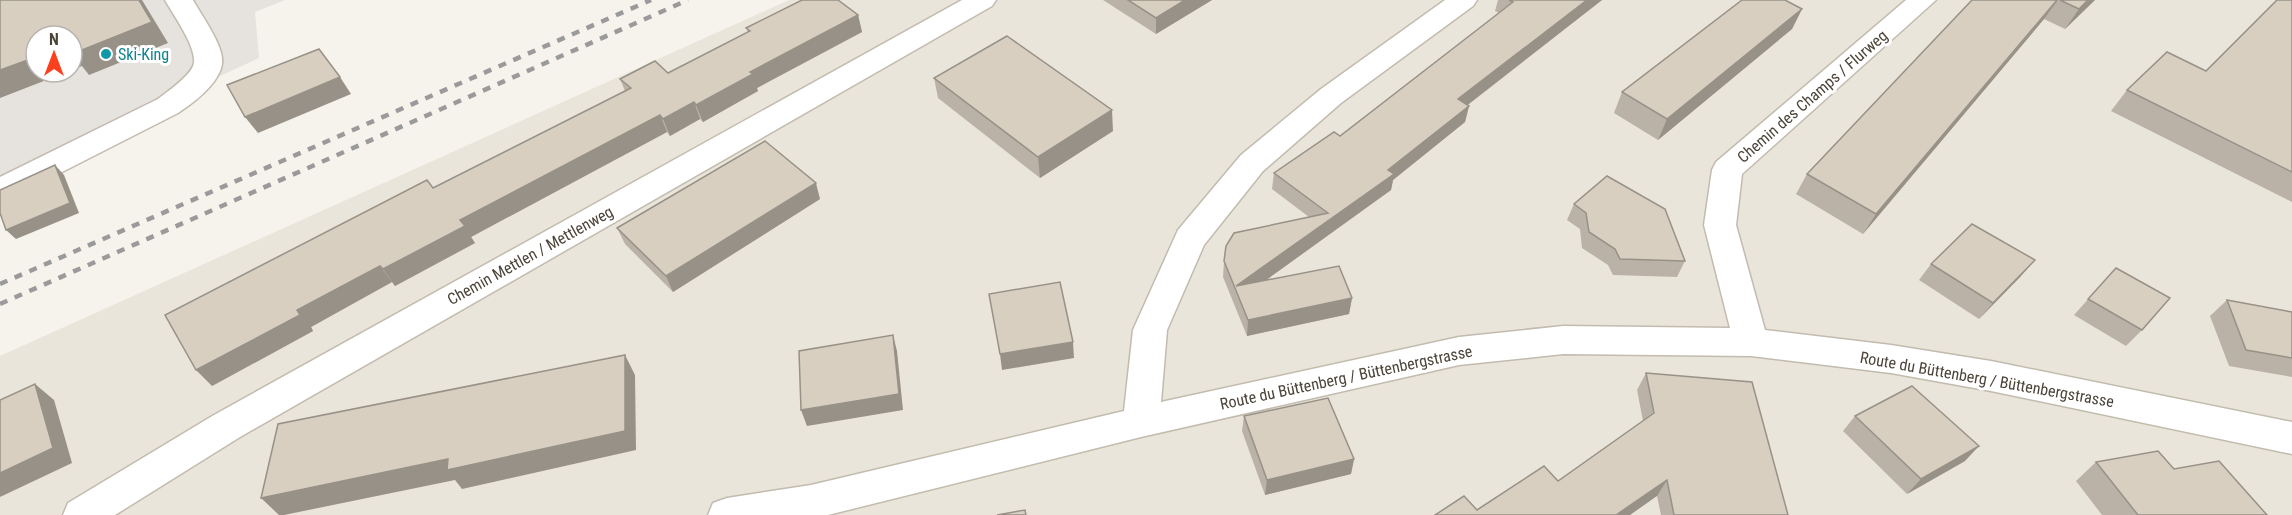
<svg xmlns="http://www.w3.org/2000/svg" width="2292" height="515" font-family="'Roboto Condensed',sans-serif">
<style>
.residential{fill:#eae5da}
.industrial{fill:#e6e2dd;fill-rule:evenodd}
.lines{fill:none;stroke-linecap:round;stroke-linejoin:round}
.street-casing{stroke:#c2bbae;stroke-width:3}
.street{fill:#fff;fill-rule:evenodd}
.rail{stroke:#9a9a9a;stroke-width:4.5;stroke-dasharray:8 8;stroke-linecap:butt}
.wall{fill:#bab2a6}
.shaded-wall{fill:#979187}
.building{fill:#d8cfc1;stroke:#979187;stroke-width:1.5}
.culture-dot{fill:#0f9aa8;stroke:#fff;stroke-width:2}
.labels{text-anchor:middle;stroke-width:6;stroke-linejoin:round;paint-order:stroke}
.culture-label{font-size:16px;fill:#0d838f;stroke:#fff;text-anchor:start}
.street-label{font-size:16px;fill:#4b4439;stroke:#fff}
</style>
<rect width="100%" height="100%" fill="#f6f3ec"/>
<path class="residential" d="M789 0H2292V515H0V356Z"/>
<path class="industrial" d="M0 0H285L255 12 259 58 0 177ZM36 36H72V72H36Z"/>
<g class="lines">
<defs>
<g id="street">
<path d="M165 0H193C201 15 225 47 222 64 219 84 193 103 178 113L11 198 0 201V177L158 99C167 92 192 75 194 63 196 46 174 16 165 0Z"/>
<path d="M962 0H996L992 6 240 437 115 515H63L68 503 214 415Z"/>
<path d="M1445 0H1477L1473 6 1341 103 1263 171 1204 245 1167 330 1161 402 1459 337 1563 326 1730 328 1704 225 1712 170 1716 162 1906 0H1936L1742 174 1736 225 1765 330 1891 345 1991 361 2292 422V454L1991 391 1891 373 1751 356 1563 354 1459 365 1141 437 828 515H708L713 503 727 498 811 485 1124 411 1133 330 1178 230 1241 155 1321 89Z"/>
</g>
</defs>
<use href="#street" class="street-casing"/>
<use href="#street" class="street"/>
<g class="rail">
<path d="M0 284 651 0"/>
<path d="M0 304 688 0"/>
</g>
</g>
<g class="wall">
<path d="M1103 0H1212L1156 34Z"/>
<path d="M1498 0H1602L1468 105 1469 106 1465 122 1393 180 1391 190 1265 280 1352 298 1349 314 1247 336 1223 277 1224 261 1309 217 1272 189 1274 173 1340 136 1499 13 1495 11Z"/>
<path d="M1972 0H2095L2065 29 2044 19 1863 234 1796 194 1807 174Z"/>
<path d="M2292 0V202L2111 111 2127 90 2206 71Z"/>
<path d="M1802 9 1792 29 1658 140 1614 113 1622 92Z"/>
<path d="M858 15 862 32 757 88 758 91 703 122 700 119 670 136 667 132 471 237 475 243 395 286 392 282 311 327 313 331 212 386 433 188 625 91 620 79 668 73 748 32 746 28Z"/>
<path d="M934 78 1113 131 1040 178 938 98Z"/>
<path d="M820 199 673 292 625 244 617 228Z"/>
<path d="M1574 204 1685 261 1677 277 1613 275 1608 265 1582 248 1580 229 1567 220Z"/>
<path d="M1931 264 2021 276 1979 319 1919 280Z"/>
<path d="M2116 268 2142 330 2126 346 2074 315Z"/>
<path d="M2227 300 2292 312V377L2229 366 2210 316Z"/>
<path d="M1646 373 1788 515H1661L1657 496 1558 481 1643 421 1637 390Z"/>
<path d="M1244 416 1354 459 1351 474 1265 495 1242 431Z"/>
<path d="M1855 416 1965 461 1907 494 1843 431Z"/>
<path d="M2096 462 2174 469 2267 515H2102L2076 481Z"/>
</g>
<g class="shaded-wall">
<path d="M139 0H142L168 43 89 75 82 66 72 70V50Z"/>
<path d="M1185 0H1212L1156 34V18Z"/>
<path d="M1587 0H1602L1453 116 1458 99Z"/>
<path d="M2058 0 2044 19 1863 234 1876 214Z"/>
<path d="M2088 0H2095L2065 29 2079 9Z"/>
<path d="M1802 9 1792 29 1658 140 1667 119Z"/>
<path d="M858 15 862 32 757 88 758 91 703 122 696 105 750 72Z"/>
<path d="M36 57V72H67L0 98V70Z"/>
<path d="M340 77 351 94 258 133 245 117Z"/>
<path d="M694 102 700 119 670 136 663 119Z"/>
<path d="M1469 106 1465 122 1393 180 1391 190 1240 299 1236 286 1388 170Z"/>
<path d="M1112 110 1113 131 1040 178 1038 157Z"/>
<path d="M660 115 667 132 471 237 475 243 395 286 383 269 460 220Z"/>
<path d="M55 165 64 175 79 213 16 239 6 230Z"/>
<path d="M816 183 820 199 673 292 666 276Z"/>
<path d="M2035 260 2021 276 1979 319 1993 303Z"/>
<path d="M380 266 392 282 311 327 313 331 212 386 196 370 297 310Z"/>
<path d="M1352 298 1349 314 1247 336 1248 320Z"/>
<path d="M893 335 897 351 903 410 807 426 801 410Z"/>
<path d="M1073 342 1074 358 1002 370 1000 354Z"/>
<path d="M625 355 635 375 636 450 462 489 455 480 284 515H279L261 498Z"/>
<path d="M35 384 54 400 72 463 0 497V473Z"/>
<path d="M1979 446 1965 461 1907 494 1921 479Z"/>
<path d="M1354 459 1351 474 1265 495 1267 480Z"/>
<path d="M1667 480 1657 496 1630 515H1616Z"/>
</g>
<g class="building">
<path d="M0 0H139L152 22 72 54V36H36V57L0 70Z"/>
<path d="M802 0H838L858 15 750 72 753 74 696 105 694 102 663 119 660 115 460 220 465 226 383 269 380 266 297 310 300 315 196 370 165 315 427 180 433 188 631 88 620 79 655 61 668 73 750 31 746 28Z"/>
<path d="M1128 0H1185L1156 18Z"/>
<path d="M1509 0H1587L1458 99 1469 106 1388 170 1394 174 1236 286 1339 266 1352 298 1248 320 1224 261 1226 246 1234 233 1328 213 1274 173 1334 132 1340 136 1513 2Z"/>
<path d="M1742 0H1785L1802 9 1667 119 1622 92Z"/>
<path d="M1972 0H2057L1876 214 1807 174Z"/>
<path d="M2060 0H2088L2079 9Z"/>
<path d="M2277 0H2292V172L2127 90 2167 52 2206 71Z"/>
<path d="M1007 36 1112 110 1038 157 934 78Z"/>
<path d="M319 49 340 77 245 117 227 85Z"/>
<path d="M765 141 816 183 666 276 617 228Z"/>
<path d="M55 165 70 203 6 230 0 213V190Z"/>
<path d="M1607 176 1665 209 1685 261 1620 259 1615 249 1589 232 1586 213 1574 204Z"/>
<path d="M1972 224 2035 260 1993 303 1931 264Z"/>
<path d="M2116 268 2170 298 2142 330 2088 299Z"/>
<path d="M1060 282 1073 342 1000 354 989 294Z"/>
<path d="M2227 300 2292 312V358L2246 350Z"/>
<path d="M893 335 899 394 801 410 799 351Z"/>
<path d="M625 355V431L447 470 448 459 261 498 278 424Z"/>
<path d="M1646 373 1752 382 1788 515H1674L1667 480 1616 515H1435L1464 496 1477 510 1544 466 1558 481 1654 413Z"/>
<path d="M35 384 53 448 0 473V400Z"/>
<path d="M1912 386 1979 446 1921 479 1855 416Z"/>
<path d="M1328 398 1354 459 1267 480 1244 416Z"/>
<path d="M2158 451 2174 469 2219 461 2267 515H2138L2096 462Z"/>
<path d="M1025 510 1026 515H997Z"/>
</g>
<circle class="culture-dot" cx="106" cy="54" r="6"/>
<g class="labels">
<g class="culture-label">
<text x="118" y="60">Ski-King</text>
</g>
<g class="street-label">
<text transform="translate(1812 96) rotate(-41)" y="6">Chemin des Champs / Flurweg</text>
<text transform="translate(530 255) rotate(-29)" y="6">Chemin Mettlen / Mettlenweg</text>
<text transform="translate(1346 377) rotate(-12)" y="6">Route du Büttenberg / Büttenbergstrasse</text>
<text transform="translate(1987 379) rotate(10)" y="6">Route du Büttenberg / Büttenbergstrasse</text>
</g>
</g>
<g transform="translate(54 54)"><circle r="28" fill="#ffffff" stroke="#b7b4b0" stroke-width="1.5"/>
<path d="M0-4.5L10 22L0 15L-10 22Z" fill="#fc3f1d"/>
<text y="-9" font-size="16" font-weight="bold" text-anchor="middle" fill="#4b4439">N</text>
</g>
</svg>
